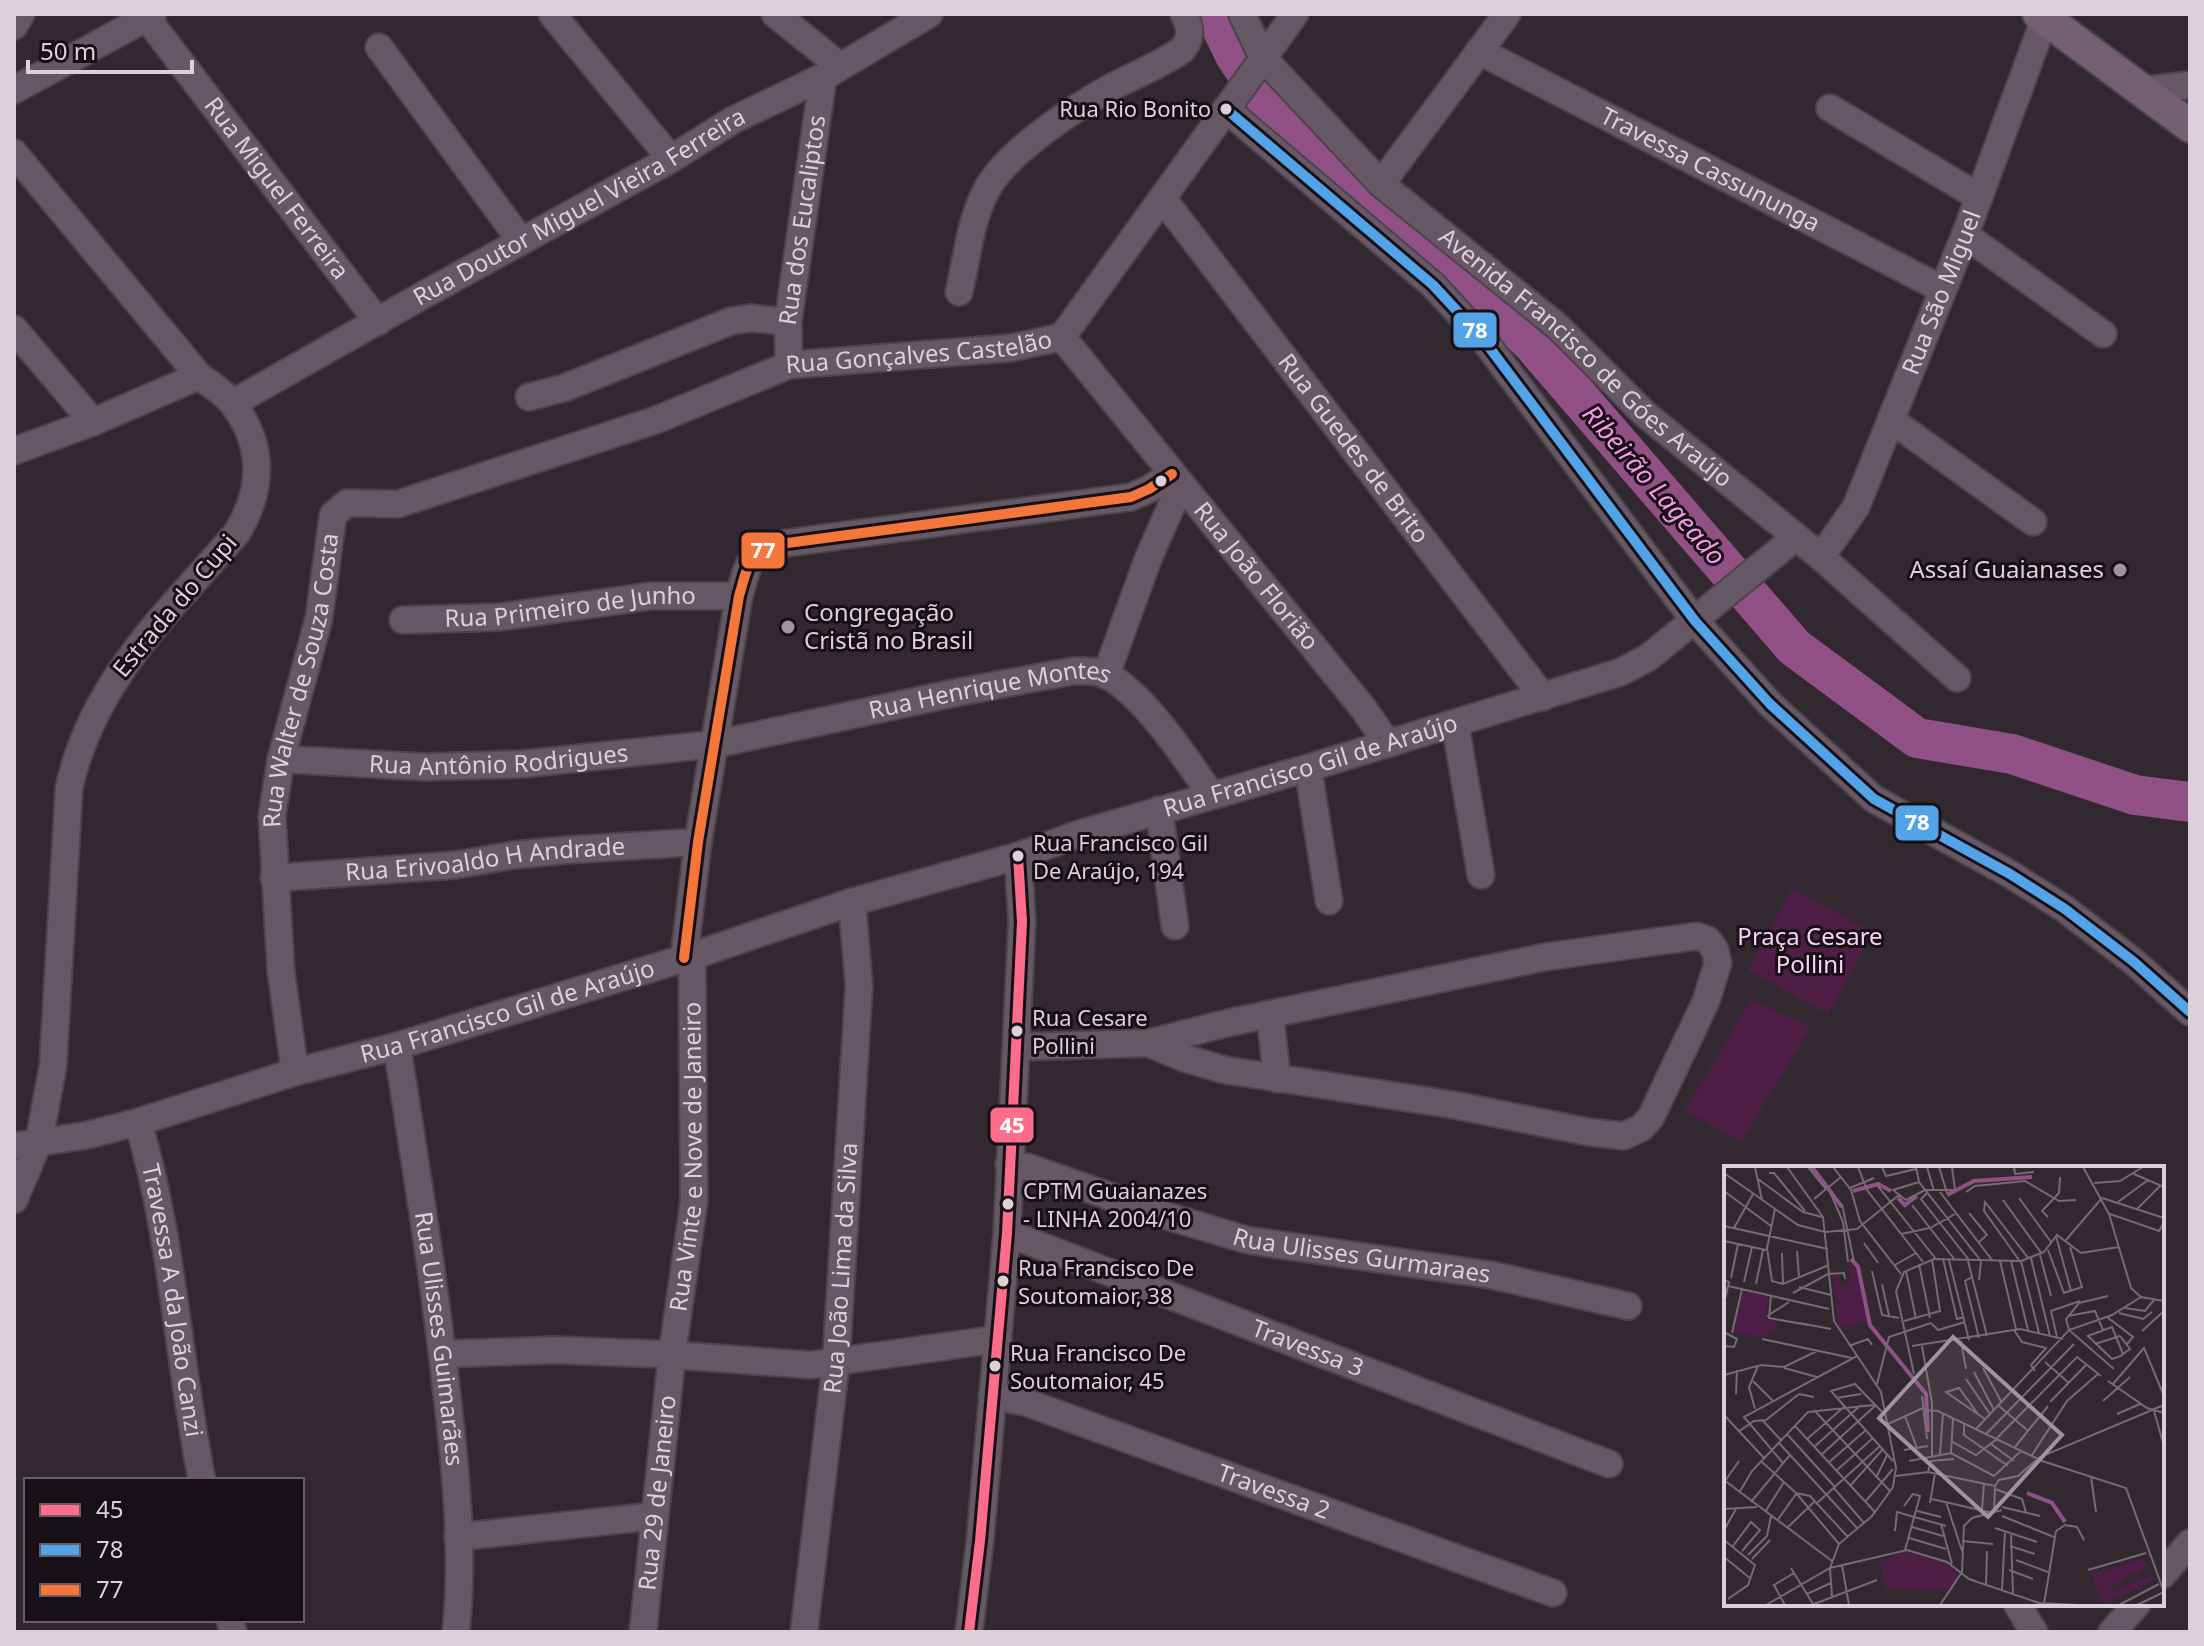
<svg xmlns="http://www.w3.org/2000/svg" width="2204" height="1646" font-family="'Noto Sans',sans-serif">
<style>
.green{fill:#4f1e47}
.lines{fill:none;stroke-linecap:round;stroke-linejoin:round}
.river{stroke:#915186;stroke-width:40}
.minor-casing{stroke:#4c444a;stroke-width:30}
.major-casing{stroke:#4c444a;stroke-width:36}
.minor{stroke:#665864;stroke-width:26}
.major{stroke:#746071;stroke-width:32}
.bus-1-casing{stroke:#181017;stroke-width:16}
.bus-2-casing{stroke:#181017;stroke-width:16}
.bus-3-casing{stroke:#181017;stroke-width:16}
.bus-1{stroke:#fb6d88;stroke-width:10}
.bus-2{stroke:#53a3e8;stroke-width:10}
.bus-3{stroke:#f5763a;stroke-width:10}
.bus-dot{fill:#dcd0d9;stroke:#181017;stroke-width:3}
.poi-dot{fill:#a0959e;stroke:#181017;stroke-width:3}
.labels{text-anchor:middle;stroke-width:6;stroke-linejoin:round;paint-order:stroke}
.bus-label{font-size:22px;fill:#dcd0d9;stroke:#181017;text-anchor:start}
.street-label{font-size:24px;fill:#dcd0d9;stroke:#181017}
.poi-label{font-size:24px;fill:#dcd0d9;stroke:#181017;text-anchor:end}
.park-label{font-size:24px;fill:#f9d2f1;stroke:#181017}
.water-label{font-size:26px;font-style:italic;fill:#f899e8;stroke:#181017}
.inset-river{fill:none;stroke:#915186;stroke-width:4}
.inset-road{fill:none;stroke:#766b74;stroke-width:2}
.view{fill:#a0959e;fill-opacity:0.15;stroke:#a0959e;stroke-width:4}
.inset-edge{fill:none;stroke:#dcd0d9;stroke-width:4}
.line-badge{stroke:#181017;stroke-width:3}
.badge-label{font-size:22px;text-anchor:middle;font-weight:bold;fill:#fff}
</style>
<rect width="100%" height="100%" fill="#322830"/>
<g class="green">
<path d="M1792 889 1873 932 1828 1014 1748 970Z"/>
<path d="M1751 1000 1811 1027 1741 1142 1685 1111Z"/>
</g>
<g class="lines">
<path class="river" d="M1215 14 1235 55 1276 116 1386 210 1531 342 1794 647 1917 738 2012 754 2135 795 2190 802"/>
<defs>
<g id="minor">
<path d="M552 14 671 159"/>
<path d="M775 14 840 66"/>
<path id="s1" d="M1242 14 1263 58 1381 184 1557 326 1645 414 1821 557 1957 678"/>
<path id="s2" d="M147 18 378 322"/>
<path d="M14 26 21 14"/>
<path d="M379 47 521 241"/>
<path id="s3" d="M1479 51 1942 289"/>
<path d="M14 90 153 14"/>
<path d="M2143 90 2190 85"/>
<path d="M1830 108 1979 197"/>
<path d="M1226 109 1433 285 1483 339 1695 621 1770 704 1874 799 2010 874 2065 909 2134 962 2190 1012"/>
<path d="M14 153 199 376C210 384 225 393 233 404 265 446 263 491 236 534 167 614 93 680 69 788L53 1066 39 1141 14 1200"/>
<path d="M1381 184 1507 14"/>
<path id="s4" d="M1163 199 1543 697"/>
<path d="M1965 235 2103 334"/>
<path d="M959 292C967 259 970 221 986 191 1005 153 1074 108 1112 87 1135 75 1160 65 1182 50 1192 38 1191 28 1184 14"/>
<path d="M14 329 93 422"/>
<path id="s5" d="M1062 337 1363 708 1388 744"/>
<path id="s6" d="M789 365 788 322 823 77"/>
<path d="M529 397 564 388 731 321 750 318 788 322"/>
<path id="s7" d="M233 403 427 293 671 159 733 120 823 77 929 14"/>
<path d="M1891 420 2033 522"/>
<path d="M14 451 93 422 199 376"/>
<path id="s8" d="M1821 557 1856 507 1965 235 2045 18"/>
<path id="s9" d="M403 620 500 617 651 596H739"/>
<path d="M1106 675 1148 559 1181 484"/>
<path d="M1455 723 1481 875"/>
<path id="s10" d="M281 759 424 767 523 764 716 744 959 692 1073 671C1083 671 1095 670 1104 674 1141 690 1189 762 1211 795"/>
<path d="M1308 768 1329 901"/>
<path d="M1159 810 1175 926"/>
<path id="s11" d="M274 878 455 865 514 855 566 850 698 842"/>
<path d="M684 958 698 842 739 596C748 566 747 553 780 544L1131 497 1149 489 1172 474"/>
<path d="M1270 1014 1277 1079"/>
<path id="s12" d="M397 1046C415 1162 434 1278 447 1395 456 1473 464 1553 456 1632"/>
<path d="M1016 1047 1148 1043 1232 1022 1545 957 1697 936 1708 940 1715 950 1718 963 1706 1001 1651 1117 1641 1128 1624 1136 1588 1132 1454 1105 1225 1070 1184 1058 1148 1043"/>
<path id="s13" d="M295 1072 281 972 272 816 281 759 319 618 333 515 347 503 398 504 656 420 789 365 1010 348 1062 337 1295 14"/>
<path id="s14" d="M138 1122C173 1239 178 1361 202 1480"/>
<path id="s15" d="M14 1146 88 1135 138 1122 295 1072 397 1046 692 956 852 902 1018 856 1079 834 1308 768 1621 672 1649 657 1796 537"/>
<path id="s16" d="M1009 1164 1027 1167 1160 1214 1247 1240 1491 1275 1628 1306"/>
<path id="s17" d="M1007 1233 1609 1464"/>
<path d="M443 1354 554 1350 659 1354 811 1365 998 1339"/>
<path id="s18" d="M992 1396 1025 1402 1553 1593"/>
<path d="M458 1537 655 1516"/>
<path d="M2162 1575 2190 1543"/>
<path d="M2017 1604 2034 1632"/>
<path d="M230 1620 233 1632"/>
<path id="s19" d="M643 1632 672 1355 694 1201 692 956"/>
<path id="s20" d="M804 1632 836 1362 859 986 852 902"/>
<path d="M969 1632 980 1541 1007 1233 1022 922 1018 856"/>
<path d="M2112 1632 2137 1604"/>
</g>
<path id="major" d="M2039 14 2190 126"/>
</defs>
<use href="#minor" class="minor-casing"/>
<use href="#major" class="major-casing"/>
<use href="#minor" class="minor"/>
<use href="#major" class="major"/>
<defs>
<path id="bus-1" d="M969 1632 980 1541 1007 1233 1022 922 1018 856"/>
<path id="bus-2" d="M1226 109 1433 285 1483 339 1695 621 1770 704 1874 799 2010 874 2065 909 2134 962 2190 1012"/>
<path id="bus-3" d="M684 958 698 842 739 596C748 566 747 553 780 544L1131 497 1149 489 1172 474"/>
</defs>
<use href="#bus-1" class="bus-1-casing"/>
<use href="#bus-2" class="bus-2-casing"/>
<use href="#bus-3" class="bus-3-casing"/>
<use href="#bus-1" class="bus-1"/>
<use href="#bus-2" class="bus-2"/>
<use href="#bus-3" class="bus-3"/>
</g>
<g class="bus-dot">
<circle cx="1226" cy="109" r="7"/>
<circle cx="1161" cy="481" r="7"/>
<circle cx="1018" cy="856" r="7"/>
<circle cx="1017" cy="1031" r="7"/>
<circle cx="1008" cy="1204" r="7"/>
<circle cx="1003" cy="1281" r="7"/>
<circle cx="995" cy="1366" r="7"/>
</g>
<g class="poi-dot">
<circle cx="2120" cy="570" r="8"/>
<circle cx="788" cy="627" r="8"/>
</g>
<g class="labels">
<g class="bus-label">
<text x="1211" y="117" text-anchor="end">Rua Rio Bonito</text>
<text x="1033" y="851">Rua Francisco Gil<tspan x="1033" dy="28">De Araújo, 194</tspan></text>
<text x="1032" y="1026">Rua Cesare<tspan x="1032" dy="28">Pollini</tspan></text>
<text x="1023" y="1199">CPTM Guaianazes<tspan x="1023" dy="28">- LINHA 2004/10</tspan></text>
<text x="1018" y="1276">Rua Francisco De<tspan x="1018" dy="28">Soutomaior, 38</tspan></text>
<text x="1010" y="1361">Rua Francisco De<tspan x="1010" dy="28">Soutomaior, 45</tspan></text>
</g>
<g class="street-label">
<text dy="8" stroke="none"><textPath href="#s3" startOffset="260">Travessa Cassununga</textPath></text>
<text dy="8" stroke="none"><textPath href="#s2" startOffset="214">Rua Miguel Ferreira</textPath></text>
<text dy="8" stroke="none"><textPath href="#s7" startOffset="398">Rua Doutor Miguel Vieira Ferreira</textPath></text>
<text dy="8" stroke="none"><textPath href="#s6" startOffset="146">Rua dos Eucaliptos</textPath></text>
<text dy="8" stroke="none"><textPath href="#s8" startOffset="292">Rua São Miguel</textPath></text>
<text dy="8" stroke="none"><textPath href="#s13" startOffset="1180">Rua Gonçalves Castelão</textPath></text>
<text dy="8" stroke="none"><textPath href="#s1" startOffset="490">Avenida Francisco de Góes Araújo</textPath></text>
<text dy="8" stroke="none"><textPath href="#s4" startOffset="314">Rua Guedes de Brito</textPath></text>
<text dy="8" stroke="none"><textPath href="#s5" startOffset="308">Rua João Florião</textPath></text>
<text transform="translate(175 606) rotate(-50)" y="8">Estrada do Cupi</text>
<text dy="8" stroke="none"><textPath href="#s9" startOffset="168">Rua Primeiro de Junho</textPath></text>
<text dy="8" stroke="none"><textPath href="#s13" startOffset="396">Rua Walter de Souza Costa</textPath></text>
<text dy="8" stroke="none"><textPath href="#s10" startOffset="716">Rua Henrique Montes</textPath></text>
<text dy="8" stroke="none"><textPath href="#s10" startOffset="218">Rua Antônio Rodrigues</textPath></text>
<text dy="8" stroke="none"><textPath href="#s15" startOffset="1352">Rua Francisco Gil de Araújo</textPath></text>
<text dy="8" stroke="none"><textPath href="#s11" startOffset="212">Rua Erivoaldo H Andrade</textPath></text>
<text dy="8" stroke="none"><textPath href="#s15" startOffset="512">Rua Francisco Gil de Araújo</textPath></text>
<text dy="8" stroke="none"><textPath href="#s19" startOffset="478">Rua Vinte e Nove de Janeiro</textPath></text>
<text dy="8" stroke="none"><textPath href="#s16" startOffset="366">Rua Ulisses Gurmaraes</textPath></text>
<text dy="8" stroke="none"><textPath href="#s20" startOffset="366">Rua João Lima da Silva</textPath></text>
<text dy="8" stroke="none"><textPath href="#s14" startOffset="182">Travessa A da João Canzi</textPath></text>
<text dy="8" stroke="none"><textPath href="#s12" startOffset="296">Rua Ulisses Guimarães</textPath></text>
<text dy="8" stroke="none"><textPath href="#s17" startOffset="322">Travessa 3</textPath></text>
<text dy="8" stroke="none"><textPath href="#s18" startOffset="298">Travessa 2</textPath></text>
<text dy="8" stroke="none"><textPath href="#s19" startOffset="140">Rua 29 de Janeiro</textPath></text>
</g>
<g class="poi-label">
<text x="2104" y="578">Assaí Guaianases</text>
<text x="804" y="621" text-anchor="start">Congregação<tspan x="804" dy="28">Cristã no Brasil</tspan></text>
</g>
<g class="park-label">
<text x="1810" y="945">Praça Cesare<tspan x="1810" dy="28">Pollini</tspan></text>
</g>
<g class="water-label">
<text transform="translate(1654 485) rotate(49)" y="9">Ribeirão Lageado</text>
</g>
</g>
<g transform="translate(1724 1166)">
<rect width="440" height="440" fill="#322830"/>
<path d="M125 97 135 107 146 155 115 162 108 109H115L116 120 125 119ZM19 125 45 131 41 149 54 158 53 164 45 163 43 172 9 166ZM180 385 223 397 234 410 229 424 162 423 155 397ZM420 393 424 400 386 421 390 426 428 408 431 413 379 439 367 408Z" fill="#4f1e47"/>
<path class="inset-river" d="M88 1 118 41M129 25 154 18 167 25M223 29 250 15 308 11M174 32 181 39 193 30M127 93 134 101 146 159 202 228 204 266M303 327 328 337 341 356"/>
<path class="inset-road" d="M31 1 38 34M63 1 99 51 110 155 157 226 172 302 169 321 148 350 115 378 106 402M84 1 102 23M109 1 127 24 136 55 177 108M134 1 143 24 199 96M158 1 162 10 192 3M192 1 195 16 257 95 255 114M203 1 210 25M215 1 223 27M290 1 291 8 310 6M359 1 385 48 407 122 417 131 440 135M0 7 74 59 101 66 133 63 175 29M45 7H50L81 45M410 8 440 21M34 13 79 46 98 51M195 16 169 24 182 34 201 24M370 17 396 15 419 1M153 19 212 93M126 22 150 12M202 24H231L228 1M0 25 47 60M216 26 268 94M242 26 251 20 301 15 335 35 352 34M203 27 197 33 245 94M107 28 119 56 124 96M295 32 327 76M90 33 117 11M279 34 318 88M394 36 424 14M118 38 130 96M188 39 231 94M51 43 43 82 48 115 59 118 105 99M413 43 437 19M245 47 263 69 254 77M386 48 435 65 440 56M324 51 318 45 335 27 336 11M0 60 104 83M10 62 29 28M177 68 206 62 231 48M332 70 347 125M342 74 378 32 440 52M0 75 42 84M140 77 154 97M324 84 340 127 358 121 346 81M73 85 75 111M58 87 59 118M316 89 327 130M307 92 326 170M219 93 233 153 240 151M225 94 245 174M295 94 260 45 261 36 305 93M244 95 263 170M276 95 292 163M287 95 304 164M297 95 315 167M195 98 206 152M171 99 192 87M148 105 158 149 175 152M182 105 192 153M248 111 241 115 255 172M7 112 14 78M0 114 5 116 0 138M20 116 28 81M32 118 39 84M158 118 165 150M4 120 105 143M75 121 107 129M69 127 104 108 120 107 121 113M47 129 45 152 84 159M356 136 342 153 345 164 390 203M355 137 384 130M401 142 421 145 430 134M395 147 419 153 428 146M43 150 65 136M344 150 371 145 379 164M383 151 409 171 403 178M180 155 216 145 208 93M75 157 107 163M207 157 214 164 241 156M290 164 298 176 322 182 307 199 311 205M418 165 440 145M0 166 13 173 10 181 0 180M8 167 18 123M396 170 406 183 399 188 397 190 388 193 364 170 388 161 399 188M333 171 327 145 356 135M38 173 128 192M237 175 242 203M371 178 396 170M125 180 144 173 148 179M188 180 296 163 339 173M198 180 208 237V290M321 196 345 217M60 202 93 211M259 202 278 237M250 206 270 244M190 208 172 125 180 106 210 93 297 95 320 86 333 69 357 87 395 81M0 209 37 199 60 201 93 185M242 213 266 248M29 215 49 235M384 215 423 242 440 247M153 218 165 171 207 157M389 218 420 182 440 230M12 228 13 204M198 230 203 273M112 232 137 228M379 235 406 211M326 236 362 199M275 240 303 264M31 243 25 221 34 200M90 244 166 325M199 244 214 245 318 295 402 322 440 426M430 245 440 280M254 248 235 222 222 226 261 253M393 248 416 238M0 249 40 292M162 250 131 218 107 225 169 295M181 250 193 282M39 255 57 274M240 257V269L284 300M164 258 199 242M71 260 151 346M252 263 345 164 388 149 417 131M14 266 30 255 42 254 75 228 90 231M63 268 110 320M262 268 350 178M273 272 353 191 377 210M83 273 120 241M227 275 252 289 273 273M55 277 133 362M267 278 290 295M90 281 137 239M291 281 324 240M180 284 204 280M227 287 229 252M97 289 151 240M216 289 219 247M308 289 343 235 374 208M185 295 227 287 270 310 298 284M38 296 72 327 86 330 123 370M59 297 20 251 133 190M104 297 142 264M112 305 149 272M204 306 207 295 230 293M172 310 204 306 271 320M367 311 372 346M152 312 163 289M0 314 108 395M1 315 15 295M126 320 159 283M271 320 275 314 294 310 316 291 440 239M109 321 140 357M271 323 298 333 302 346M15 327 28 305 84 246 150 239M72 327 115 378M208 333 269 347M27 336 66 289M141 336 169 303M222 336 238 385M93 337 156 280M206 337 211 307M180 340 189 328 196 330 181 384M278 341 316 350M0 343 33 341M258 343 260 318M193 345 217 351M41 346 60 316M270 347 271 321M278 350 330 371M53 355 72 328M217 358 228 398M188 361 219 370M63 362 91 335M271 362 313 376M0 364 12 343M171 365 173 346 222 360M332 365 341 359 353 361 360 374M287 367 289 428M185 372 222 383M0 374 31 399 24 419 4 433M238 375 269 378M9 380 27 356 36 364 18 385M286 380 311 388M24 389 43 370 47 350M0 391 27 413M28 393 46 374M292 394 324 406M118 399 125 439M67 402 89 438M106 402 108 431M285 404 309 413M364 404 422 387M262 419 263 385M278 424 281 365M83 428 107 417M90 438 153 414M320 438 332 365M42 439 106 402 183 384 223 396 245 413 315 437 354 439M61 439 50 419 70 407M216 439 238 406 240 360 248 352 278 344M395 439 435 418M413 439 440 426"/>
<path class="view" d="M229 171 338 269 264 351 155 252Z"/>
<rect width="440" height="440" class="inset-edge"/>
</g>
<g class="line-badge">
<rect x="1452" y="311" width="46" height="38" rx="8" fill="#53a3e8"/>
<rect x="740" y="531" width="46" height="39" rx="8" fill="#f5763a"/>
<rect x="1894" y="804" width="46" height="38" rx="8" fill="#53a3e8"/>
<rect x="989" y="1106" width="46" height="38" rx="8" fill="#fb6d88"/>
</g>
<g class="badge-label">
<text x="1475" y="338">78</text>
<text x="763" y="558">77</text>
<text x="1917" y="830">78</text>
<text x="1012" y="1133">45</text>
</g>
<rect width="2204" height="1646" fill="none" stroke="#dcd0d9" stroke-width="32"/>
<rect x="24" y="1478" width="280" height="144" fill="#181017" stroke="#665d65" stroke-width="2"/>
<rect x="40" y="1504" width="40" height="12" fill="#fb6d88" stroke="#665d65" stroke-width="2"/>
<text x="96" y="1518" font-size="24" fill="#dcd0d9">45</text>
<rect x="40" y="1544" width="40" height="12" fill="#53a3e8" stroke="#665d65" stroke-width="2"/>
<text x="96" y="1558" font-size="24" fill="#dcd0d9">78</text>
<rect x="40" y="1584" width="40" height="12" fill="#f5763a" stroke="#665d65" stroke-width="2"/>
<text x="96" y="1598" font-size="24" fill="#dcd0d9">77</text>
<path d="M28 60v12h164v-12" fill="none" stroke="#dcd0d9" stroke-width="4"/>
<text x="40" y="60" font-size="24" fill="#dcd0d9" stroke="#181017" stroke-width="6" paint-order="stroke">50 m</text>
</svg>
